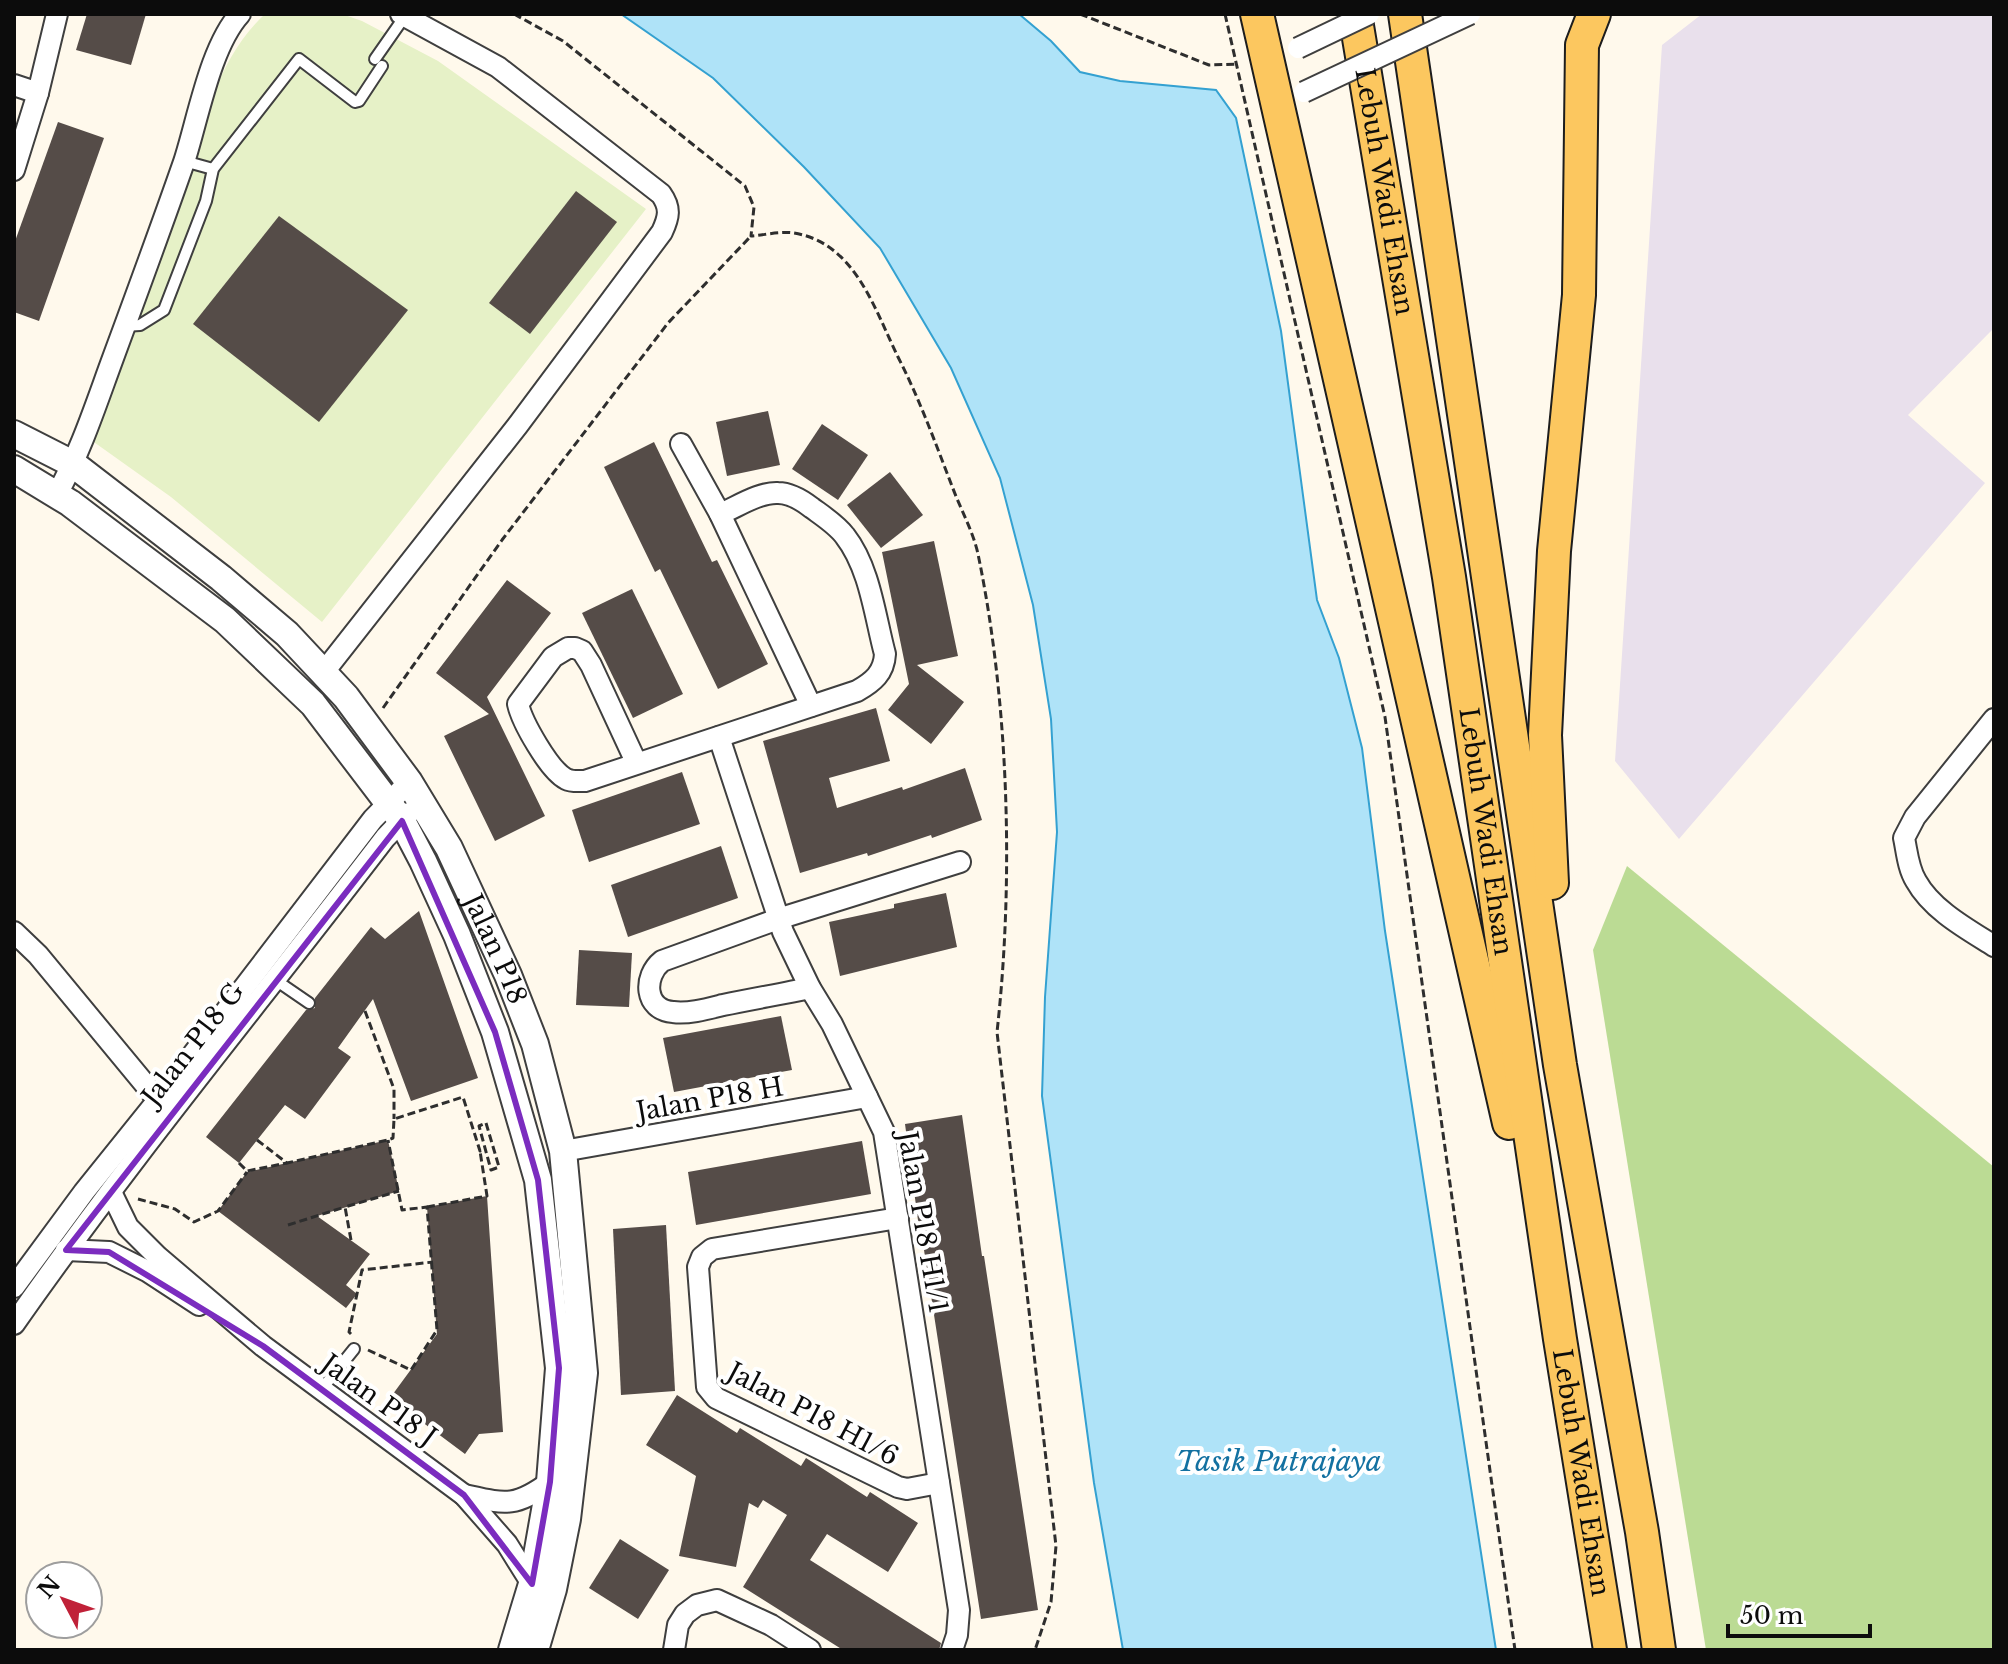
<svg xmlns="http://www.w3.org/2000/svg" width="2008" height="1664" font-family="'Libre Baskerville',serif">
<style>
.industrial{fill:#e9e0ec}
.forest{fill:#bbdb94}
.pitch{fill:#e6f1c7}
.water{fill:#afe3f8;stroke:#34a1d1;stroke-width:2}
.building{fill:#554c48}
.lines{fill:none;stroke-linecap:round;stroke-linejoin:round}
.service-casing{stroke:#3f3f3f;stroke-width:14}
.minor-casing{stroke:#3f3f3f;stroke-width:24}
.tertiary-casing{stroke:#3f3f3f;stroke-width:30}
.primary-casing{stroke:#1d1d1d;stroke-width:36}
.path{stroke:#2e2e2e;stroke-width:3;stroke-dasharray:8 4;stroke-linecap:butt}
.service{stroke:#fff;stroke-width:10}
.minor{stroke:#fff;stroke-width:20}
.tertiary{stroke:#fff;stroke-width:26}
.primary{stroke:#fcc75f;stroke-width:32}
.minor-bridge-casing{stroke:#3f3f3f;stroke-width:24;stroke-linecap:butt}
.minor-bridge{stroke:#fff;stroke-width:20}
.marked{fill:none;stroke:#7b2cbf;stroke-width:6;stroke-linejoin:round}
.labels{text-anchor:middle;stroke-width:8;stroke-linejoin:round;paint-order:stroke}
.street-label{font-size:26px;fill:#0c0c0c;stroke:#fff}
.water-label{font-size:28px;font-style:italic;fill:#1371a1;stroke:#fff}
</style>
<rect width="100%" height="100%" fill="#fff9ec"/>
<path class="industrial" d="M1702 14H1994V328L1908 415 1985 483 1679 839 1615 761 1662 45Z"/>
<path class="forest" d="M1627 866 1994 1167V1650H1706L1593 950Z"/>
<path class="pitch" d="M265 14H342L362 21 438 61 646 209 322 622 171 497 91 440C122 352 151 263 184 175 204 119 220 56 265 14Z"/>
<path class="water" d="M621 14H1019L1051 41 1080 72 1120 81 1216 90 1236 118 1281 331 1317 600 1339 658 1362 748 1385 931 1496 1650H1123L1094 1483 1042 1096 1045 997 1057 832 1051 719 1033 605 1000 478 951 368 880 248 804 167 713 78Z"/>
<g class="building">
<path d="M87 14H146L131 65 76 50Z"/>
<path d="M58 122 104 138 39 321 14 312V244Z"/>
<path d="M576 191 617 222 530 334 489 303Z"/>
<path d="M279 216 408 310 319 422 193 324Z"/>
<path d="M768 411 780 465 727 476 716 422Z"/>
<path d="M822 424 868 455 838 500 792 469Z"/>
<path d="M654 442 712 562 717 560 768 664 718 689 660 569 655 572 604 467Z"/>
<path d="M890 472 923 515 881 548 847 505Z"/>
<path d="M934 541 958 656 917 665 964 702 931 744 888 710 909 684 882 552Z"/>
<path d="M507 580 551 613 487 697 545 816 495 841 444 736 489 714 436 673Z"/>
<path d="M632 589 683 694 633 718 582 613Z"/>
<path d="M876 708 890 761 829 778 837 808 902 787 903 790 965 768 982 820 932 838 931 835 868 856 867 853 800 873 763 741Z"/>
<path d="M682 772 700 824 589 862 572 810Z"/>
<path d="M721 846 738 898 628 937 611 885Z"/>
<path d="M946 893 957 947 840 976 829 922 894 908V904Z"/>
<path d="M419 911 478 1078 411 1101 373 999 338 1048 351 1057 305 1119 285 1105 239 1163 206 1137 306 1010 315 1008V998L371 927 385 939Z"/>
<path d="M579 950 632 953 629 1007 576 1005Z"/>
<path d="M781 1016 792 1070 674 1092 663 1038Z"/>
<path d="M962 1115 982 1256H984L1038 1610 981 1619 924 1250H922L905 1124Z"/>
<path d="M388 1140 399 1191 317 1216 370 1254 346 1285 357 1294 346 1308 218 1211 247 1172Z"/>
<path d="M862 1141 871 1194 696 1225 688 1172Z"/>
<path d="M487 1196 503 1432 479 1434 465 1454 390 1398 437 1334 427 1207Z"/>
<path d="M666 1225 675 1391 621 1395 613 1229Z"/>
<path d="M677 1395 737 1433 740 1428 801 1466 806 1458 867 1497 870 1492 918 1523 888 1572 827 1534 810 1560 941 1643 939 1650H843L743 1587 787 1515 763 1500 758 1508 749 1503 736 1567 679 1556 696 1476 646 1445Z"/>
<path d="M620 1539 669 1570 638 1619 589 1588Z"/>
</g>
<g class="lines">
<defs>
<g id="service">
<path d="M375 59 405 16"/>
<path d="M184 161 213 169"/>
<path d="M124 326 140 325 164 310 206 201 213 169 299 59 355 102 359 101 382 66"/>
<path d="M274 979 309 1003"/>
<path d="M321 1390 354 1349"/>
</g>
<g id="minor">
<path d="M14 85 38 93"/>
<path d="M14 170 38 93 57 14"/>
<path d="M681 444 720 514 811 706"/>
<path d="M57 494C81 451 96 404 113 358 137 293 161 228 184 162 198 119 210 47 240 14"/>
<path d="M323 673 518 425 662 232C669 217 671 208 661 194L498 67 401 14"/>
<path d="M1994 719 1915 817 1904 838C1907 852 1908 868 1916 881 1932 910 1967 929 1994 946"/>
<path d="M719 737 783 932 810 988 832 1024 884 1132 959 1610 957 1635 952 1650"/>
<path d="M636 762 591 665 582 651 575 648H568L553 657 518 704C522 722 549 770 566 779 572 782 578 781 585 781L857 691C873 682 884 673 885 654 875 617 870 568 845 536 837 525 823 516 812 508 803 501 790 493 778 493 759 492 737 507 720 514"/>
<path d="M14 932 38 955 158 1100"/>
<path d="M810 988C781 994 752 999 723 1005 707 1009 689 1014 673 1012 644 1010 643 976 662 961L778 919 960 862"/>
<path d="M563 1151 867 1097"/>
<path d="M111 1192 128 1227 158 1257 263 1346 464 1495 507 1544 532 1584"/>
<path d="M898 1218 712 1249 702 1257 698 1267 707 1387 716 1398 898 1487 907 1489 939 1483"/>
<path d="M66 1250 109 1252 147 1271 199 1305"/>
<path d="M14 1287 84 1192 158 1100 373 819 409 782"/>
<path d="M14 1324C131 1157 261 1000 385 838L409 813"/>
<path d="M464 1495C505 1504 515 1508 550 1482"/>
<path d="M674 1650 678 1625 685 1614 697 1605 717 1600 771 1625 810 1650"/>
</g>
<g id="tertiary">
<path id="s1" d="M14 434 73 464 221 578 287 634 346 697 409 782 449 848 508 975 535 1044 563 1151 584 1373 567 1519 553 1589 535 1650"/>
<path d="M14 469 70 503 225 620 313 704 402 821 423 861 457 935 495 1032 538 1180 559 1368 550 1482 532 1584 512 1650"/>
</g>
<g id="primary">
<path d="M1257 14 1509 1123"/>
<path id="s2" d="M1355 14 1449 577 1560 1339 1610 1650"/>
<path d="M1405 14 1560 1065 1642 1532 1659 1650"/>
<path d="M1552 883 1545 735 1554 551 1579 295 1582 45 1594 14"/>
</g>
</defs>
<use href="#service" class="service-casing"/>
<use href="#minor" class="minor-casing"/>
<use href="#tertiary" class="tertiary-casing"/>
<use href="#primary" class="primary-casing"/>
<g class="path">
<path d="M514 14 563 41 745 186 754 207 751 236C765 235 780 231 794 233 855 243 874 308 898 357 919 398 935 442 952 486 960 508 973 531 978 554 1009 704 1014 880 997 1032L1056 1546 1051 1602 1035 1650"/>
<path d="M1080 14 1209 65 1238 64"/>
<path d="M1225 14 1385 717 1515 1650"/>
<path d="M383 708 502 540 668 323 751 236"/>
<path d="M365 1011 394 1089V1119"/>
<path d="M486 1123 499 1167 491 1170 479 1126Z"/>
<path d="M257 1140 287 1163 388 1140 393 1138 394 1119 463 1097 480 1151 485 1149"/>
<path d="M239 1163 247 1171 287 1163"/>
<path d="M138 1199 175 1209 194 1222 218 1211 247 1172"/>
<path d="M427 1207 487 1196 480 1151"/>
<path d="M288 1225 345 1207"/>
<path d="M351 1240 345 1207 399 1191"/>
<path d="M351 1334 349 1332 362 1270 433 1262"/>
<path d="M368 1350 411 1370 437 1330 427 1207 402 1210 388 1140"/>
</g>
<use href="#service" class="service"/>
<use href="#minor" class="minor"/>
<use href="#tertiary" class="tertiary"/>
<use href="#primary" class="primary"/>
<defs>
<g id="minor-bridge">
<path d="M1298 48 1369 14"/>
<path d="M1304 92 1470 14"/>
</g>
</defs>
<use href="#minor-bridge" class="minor-bridge-casing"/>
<use href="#minor-bridge" class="minor-bridge"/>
</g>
<path class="marked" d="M402 821 495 1032 538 1180 559 1368 550 1482 532 1584 464 1495 263 1346 109 1252 66 1250Z"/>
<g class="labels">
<g class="street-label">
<text dy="9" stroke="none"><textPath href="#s2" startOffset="180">Lebuh Wadi Ehsan</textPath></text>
<text dy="9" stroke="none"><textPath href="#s2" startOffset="828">Lebuh Wadi Ehsan</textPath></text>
<text dy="9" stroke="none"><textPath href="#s1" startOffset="720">Jalan P18</textPath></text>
<text transform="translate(193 1044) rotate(-52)" y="9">Jalan P18 G</text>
<text transform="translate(710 1099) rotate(-10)" y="9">Jalan P18 H</text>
<text transform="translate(923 1222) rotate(80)" y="9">Jalan P18 H1/1</text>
<text transform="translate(379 1400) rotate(36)" y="9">Jalan P18 J</text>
<text transform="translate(813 1414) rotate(28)" y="9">Jalan P18 H1/6</text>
<text dy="9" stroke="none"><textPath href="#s2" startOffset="1476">Lebuh Wadi Ehsan</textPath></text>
</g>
<g class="water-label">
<text x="1279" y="1471">Tasik Putrajaya</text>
</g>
</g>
<rect width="2008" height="1664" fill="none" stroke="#0c0c0c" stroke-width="32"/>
<g transform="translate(64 1600) rotate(311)"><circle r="38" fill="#ffffff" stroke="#9e9e9e" stroke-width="2"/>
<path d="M0-6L14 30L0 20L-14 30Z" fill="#c02138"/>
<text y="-12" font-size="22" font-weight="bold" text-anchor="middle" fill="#0c0c0c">N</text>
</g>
<path d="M1728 1624v12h142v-12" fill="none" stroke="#0c0c0c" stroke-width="4"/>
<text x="1740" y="1624" font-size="24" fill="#0c0c0c" stroke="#ffffff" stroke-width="6" paint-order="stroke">50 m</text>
</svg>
